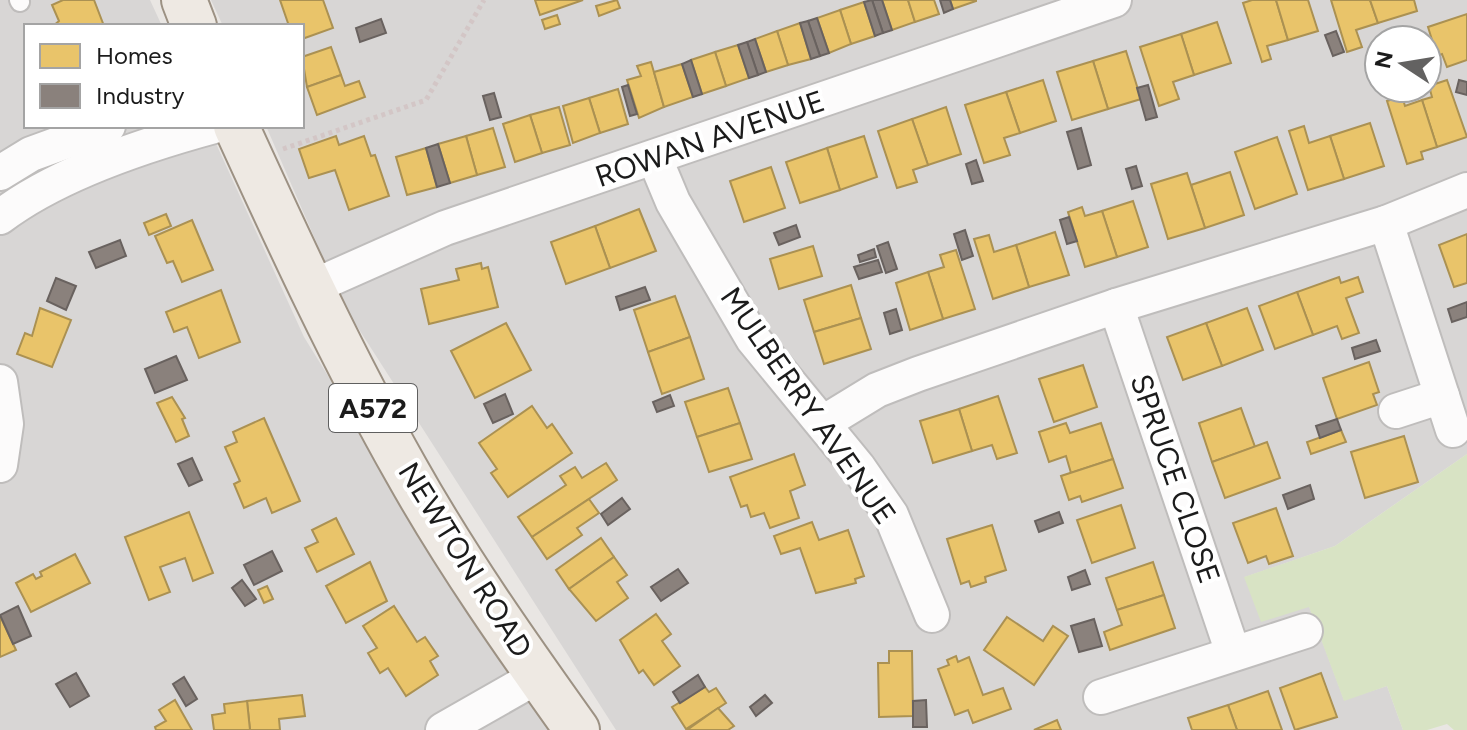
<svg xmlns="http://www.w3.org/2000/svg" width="1467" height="730" font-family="Figtree,sans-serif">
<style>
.residential{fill:#d8d6d5;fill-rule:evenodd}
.grass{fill:#d8e3c4}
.homes{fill:#e9c46a;stroke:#ab9152;stroke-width:2}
.industry{fill:#8a817c;stroke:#69625f;stroke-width:2}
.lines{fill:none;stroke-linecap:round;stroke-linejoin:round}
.lane-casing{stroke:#bfbdbc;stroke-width:22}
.street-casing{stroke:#bfbdbc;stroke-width:38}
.primary-casing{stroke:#9c9183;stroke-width:48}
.path{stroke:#d3c6c6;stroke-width:5;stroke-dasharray:4 4;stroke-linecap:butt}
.lane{stroke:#fcfbfb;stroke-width:18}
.street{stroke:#fcfbfb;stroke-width:34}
.primary{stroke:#eee9e3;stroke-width:44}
.labels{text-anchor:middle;stroke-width:8;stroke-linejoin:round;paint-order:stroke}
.shield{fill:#fff;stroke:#5f5f5f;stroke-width:2}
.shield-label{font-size:28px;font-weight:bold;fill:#1b1b1b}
.street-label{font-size:30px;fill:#1b1b1b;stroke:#fff}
</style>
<rect width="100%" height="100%" fill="#e9e6e3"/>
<g class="residential">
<path d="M0 0H150L162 26H26V126H208L304 337 498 651 565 730H0Z"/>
<path d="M211 0H1467V454L1335 546 1245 577 1309 606 1344 700 1387 686 1403 730H616L344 306 266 126H302V26H223ZM1379 40H1427V88H1379Z"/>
</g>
<path class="grass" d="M1467 454V730H1454L1447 724 1427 730H1403L1387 686 1344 701 1309 607 1261 622 1244 577 1335 546Z"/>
<g class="homes">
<path d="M94 0 104 26H53L59 21 52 5 63 0Z"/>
<path d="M280 0H323L333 28 302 39V26H289Z"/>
<path d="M535 0H583L540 15Z"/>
<path d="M617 0 620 8 599 16 596 6Z"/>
<path d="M882 0H908L915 22 892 30Z"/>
<path d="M908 0H934L939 14 915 22Z"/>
<path d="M950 0H976V1L953 9Z"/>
<path d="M1252 0H1276L1288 40 1267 46 1271 59 1262 62 1243 3Z"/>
<path d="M1276 0H1308L1318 31 1288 40Z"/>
<path d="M1331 0H1370L1378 23 1356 30 1362 47 1347 52Z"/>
<path d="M1370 0H1414L1417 11 1378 23Z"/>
<path d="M864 2 875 36 851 44 840 10Z"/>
<path d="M840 10 851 44 829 53 817 18Z"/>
<path d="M1467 14V60L1447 67 1442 54 1437 56 1428 27Z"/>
<path d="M557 15 560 24 545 29 542 20Z"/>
<path d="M1217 22 1231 63 1194 75 1181 34Z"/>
<path d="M800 23 811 59 788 65 777 31Z"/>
<path d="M777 31 788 65 766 72 755 39Z"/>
<path d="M1181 34 1194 75 1173 82 1179 99 1159 106 1140 47Z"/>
<path d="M738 45 749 78 726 86 715 52Z"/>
<path d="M331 47 341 75 307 87 302 57Z"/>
<path d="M1126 51 1141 99 1108 109 1093 61Z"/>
<path d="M715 52 726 86 702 94 691 60Z"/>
<path d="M1093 61 1108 109 1072 120 1057 72Z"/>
<path d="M651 62 664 107 639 118 627 80 641 76 637 66Z"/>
<path d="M682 64 693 97 664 107 654 72Z"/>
<path d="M341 75 345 86 359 81 365 97 317 115 307 87Z"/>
<path d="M1043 80 1056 121 1020 133 1006 92Z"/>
<path d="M1447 80 1467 137 1437 147 1422 100 1432 97 1429 86Z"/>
<path d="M618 89 628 124 600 133 589 98Z"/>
<path d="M1006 92 1020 133 1004 138 1010 155 984 163 965 105Z"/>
<path d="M1402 96 1405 106 1422 100 1437 147 1421 152 1423 159 1407 164 1387 101Z"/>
<path d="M589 98 600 133 573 143 563 106Z"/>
<path d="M559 107 570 145 542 153 530 115Z"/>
<path d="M946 107 961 154 928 165 912 119Z"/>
<path d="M530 115 542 153 515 162 503 124Z"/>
<path d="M912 119 928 165 913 170 917 182 897 188 878 131Z"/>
<path d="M1370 123 1384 166 1344 179 1330 136Z"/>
<path d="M1304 126 1309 143 1330 136 1344 179 1308 190 1289 131Z"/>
<path d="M493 128 505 167 477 175 466 136Z"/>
<path d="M336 136 339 145 364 136 371 156 375 155 389 196 349 210 335 170 309 178 299 149Z"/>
<path d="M466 136 477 175 450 183 438 144Z"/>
<path d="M864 136 877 177 840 190 827 148Z"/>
<path d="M1277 137 1297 194 1255 209 1235 152Z"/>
<path d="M426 148 437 187 407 195 396 157Z"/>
<path d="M827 148 840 190 800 203 786 162Z"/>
<path d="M771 167 785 208 744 222 730 181Z"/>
<path d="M1230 172 1244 215 1205 228 1191 185Z"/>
<path d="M1187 173 1205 228 1168 239 1151 184Z"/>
<path d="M1133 201 1148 247 1117 257 1102 211Z"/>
<path d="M1082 207 1085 216 1102 211 1117 257 1085 267 1068 212Z"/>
<path d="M639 209 656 251 610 268 595 226Z"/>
<path d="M166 214 171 226 149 235 144 223Z"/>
<path d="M192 220 213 270 182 282 173 261 167 263 155 236Z"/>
<path d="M595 226 610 268 566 284 551 242Z"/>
<path d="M1055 232 1069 275 1029 287 1016 245Z"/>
<path d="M1467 234V283L1454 287 1439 245Z"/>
<path d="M989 235 994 252 1016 245 1029 287 993 299 974 239Z"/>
<path d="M813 246 822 276 779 289 770 259Z"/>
<path d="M956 250 975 309 943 319 928 272 944 267 940 255Z"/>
<path d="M481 263 482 269 488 267 498 307 429 324 421 289 459 280 456 269Z"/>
<path d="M928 272 943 319 910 330 896 283Z"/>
<path d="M1339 277 1341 283 1358 277 1363 292 1346 298 1359 333 1342 339 1337 326 1313 335 1297 292Z"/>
<path d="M851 285 861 318 814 332 804 300Z"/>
<path d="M221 290 240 342 199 358 187 327 174 332 166 312Z"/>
<path d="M1297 292 1313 335 1275 349 1259 306Z"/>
<path d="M675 296 690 337 648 352 634 310Z"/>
<path d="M40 308 71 320 52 367 17 354 25 333 32 336Z"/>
<path d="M1247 308 1263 350 1222 366 1206 323Z"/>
<path d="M861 318 871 349 824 364 814 332Z"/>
<path d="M506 323 531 370 475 398 451 351Z"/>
<path d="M1206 323 1222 366 1183 380 1167 337Z"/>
<path d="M690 337 704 379 662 394 648 352Z"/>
<path d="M1369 362 1379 392 1373 394 1377 405 1337 419 1323 378Z"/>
<path d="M1083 365 1097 407 1054 422 1039 379Z"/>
<path d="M728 388 740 423 697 437 685 402Z"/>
<path d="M998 396 1017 453 997 459 992 445 972 451 959 409Z"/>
<path d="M172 397 185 418 182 419 189 436 176 442 157 403Z"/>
<path d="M532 406 547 428 552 424 572 453 508 497 491 473 497 469 479 443Z"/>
<path d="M1241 408 1255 447 1212 462 1199 423Z"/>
<path d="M959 409 972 451 933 463 920 421Z"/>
<path d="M264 418 300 501 272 513 266 498 244 508 234 484 240 481 225 447 237 442 233 432Z"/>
<path d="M740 423 752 459 709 472 697 437Z"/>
<path d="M1066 423 1070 433 1101 423 1113 459 1071 473 1066 456 1049 462 1039 432Z"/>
<path d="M1341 430 1346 442 1311 454 1307 442Z"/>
<path d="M1404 436 1418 482 1365 498 1351 452Z"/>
<path d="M1267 442 1280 478 1225 498 1212 462Z"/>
<path d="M794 454 805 485 790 491 799 518 770 528 764 513 751 517 747 505 741 507 730 477Z"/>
<path d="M1113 459 1123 488 1082 502 1080 496 1069 500 1061 476Z"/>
<path d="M606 463 617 480 532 537 518 517 566 485 560 476 575 467 582 478Z"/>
<path d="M589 499 599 513 577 528 582 535 547 559 532 537Z"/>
<path d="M1121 505 1135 548 1092 563 1077 520Z"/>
<path d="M1276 508 1293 556 1269 564 1266 556 1248 563 1233 523Z"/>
<path d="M189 512 213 573 193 581 185 558 160 567 170 592 149 600 125 537Z"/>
<path d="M336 518 354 554 317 572 305 548 318 542 312 530Z"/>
<path d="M812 522 819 540 848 530 864 576 855 579 856 583 816 593 800 548 781 554 774 536Z"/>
<path d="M992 525 1006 570 985 577 986 582 971 587 969 581 961 584 947 539Z"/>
<path d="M601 538 614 557 569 589 556 570Z"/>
<path d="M75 554 90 583 31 612 16 583 33 574 36 579 42 576 40 572Z"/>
<path d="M614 557 627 575 617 582 628 598 596 621 569 589Z"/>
<path d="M370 562 387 601 346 623 326 586Z"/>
<path d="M1153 562 1164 595 1117 610 1106 578Z"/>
<path d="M267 586 273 599 264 603 258 590Z"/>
<path d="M1164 595 1175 628 1110 650 1104 632 1122 625 1117 610Z"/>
<path d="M394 606 417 642 425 637 438 656 430 661 438 675 406 696 388 668 380 673 368 653 377 648 363 626Z"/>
<path d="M656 614 671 634 662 641 680 666 654 685 643 670 639 673 620 640Z"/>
<path d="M0 616 16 650 0 657Z"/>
<path d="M1007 617 1043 641 1053 626 1068 636 1034 685 984 650Z"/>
<path d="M889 651H912L913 716 879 717 878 663H889Z"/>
<path d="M956 656 958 662 969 657 983 695 1003 688 1011 709 973 723 968 710 955 715 938 669 949 665 947 660Z"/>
<path d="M1321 673 1337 717 1295 730 1280 688Z"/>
<path d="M705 687 709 692 716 688 726 703 686 729 672 707Z"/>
<path d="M1268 691 1282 730H1237L1228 705Z"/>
<path d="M302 695 305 716 279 719 280 730H250L247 701Z"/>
<path d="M175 700 192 730H156L155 727 166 721 159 710Z"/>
<path d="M247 701 250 730H214L212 715 225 713 224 704Z"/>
<path d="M1228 705 1237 730H1192L1188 718Z"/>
<path d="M718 708 734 726 728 730H687Z"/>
<path d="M1057 720 1061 730H1034Z"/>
</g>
<g class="industry">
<path d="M872 0H882L892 30 883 33Z"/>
<path d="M872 0 883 33 875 36 864 2Z"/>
<path d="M940 0H950L953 9 944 13Z"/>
<path d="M817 18 829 53 820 56 808 21Z"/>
<path d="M381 19 386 33 360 42 356 28Z"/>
<path d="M808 21 820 56 811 59 800 23Z"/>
<path d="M1336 31 1344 52 1333 56 1325 35Z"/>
<path d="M755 39 766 72 758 75 747 42Z"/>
<path d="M747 42 758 75 749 78 738 45Z"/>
<path d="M691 60 702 94 693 97 682 64Z"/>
<path d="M1459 80 1467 82V95L1456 92Z"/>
<path d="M628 85 637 114 630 116 622 87Z"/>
<path d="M1148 85 1157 117 1146 120 1137 88Z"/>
<path d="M494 93 501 117 490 120 483 96Z"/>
<path d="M1081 128 1091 165 1078 169 1067 132Z"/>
<path d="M438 144 450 183 437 187 426 148Z"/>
<path d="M976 160 983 181 972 184 966 164Z"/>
<path d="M1136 166 1142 186 1132 189 1126 169Z"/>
<path d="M1069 217 1077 241 1067 244 1060 220Z"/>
<path d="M796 225 800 237 779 245 774 233Z"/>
<path d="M965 230 973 256 962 260 954 234Z"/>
<path d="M120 240 126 256 96 268 89 252Z"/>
<path d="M888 242 897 269 886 273 877 246Z"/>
<path d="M874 249 876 257 860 262 858 255Z"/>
<path d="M878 260 882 272 859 279 854 267Z"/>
<path d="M56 278 76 286 66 310 47 301Z"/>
<path d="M645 287 650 300 620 310 616 297Z"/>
<path d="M1467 302V317L1452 322 1448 309Z"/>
<path d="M896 309 902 330 890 334 884 313Z"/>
<path d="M1376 340 1380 351 1355 359 1352 348Z"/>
<path d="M176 356 187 380 155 393 145 369Z"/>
<path d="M505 394 513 414 493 423 484 404Z"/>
<path d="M670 395 674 406 657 412 653 402Z"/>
<path d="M1337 419 1341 430 1320 438 1316 426Z"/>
<path d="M192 458 202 480 189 486 178 464Z"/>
<path d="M1310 485 1314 499 1288 509 1283 495Z"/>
<path d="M622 498 630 509 608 525 601 514Z"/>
<path d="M1059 512 1063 523 1039 532 1035 521Z"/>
<path d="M272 551 282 571 254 585 244 565Z"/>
<path d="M678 569 688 583 661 601 651 587Z"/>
<path d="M1085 570 1090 584 1072 590 1068 577Z"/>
<path d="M242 580 256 599 245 606 232 588Z"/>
<path d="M18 606 31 636 13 644 0 615Z"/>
<path d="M1094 619 1102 646 1079 652 1071 626Z"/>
<path d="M76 673 89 696 70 707 56 684Z"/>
<path d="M698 675 705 687 680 703 673 692Z"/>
<path d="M184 677 197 699 186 706 173 684Z"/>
<path d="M765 695 772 703 756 716 750 707Z"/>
<path d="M926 700 927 727H913V701Z"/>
</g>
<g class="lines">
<defs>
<path id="lane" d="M19 0 20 2"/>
<g id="street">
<path d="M655 159 673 202 753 339 858 467 891 515 932 615"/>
<path d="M0 173 31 154 108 126"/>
<path d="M0 217C58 173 144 145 214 126"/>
<path d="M1386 223 1453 430"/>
<path d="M310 288 445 228 1114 0"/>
<path d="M1116 306 1233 653"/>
<path d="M0 382 6 424 0 465"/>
<path d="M1396 411 1442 396"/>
<path d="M823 423 877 390 918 374 1116 306 1386 223 1467 190"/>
<path d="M1101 697 1305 631"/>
<path d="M443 730 538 676"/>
</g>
<g id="primary">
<path d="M184 0 194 26"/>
<path d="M236 126C289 242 343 359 406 470 457 561 517 646 577 730"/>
</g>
</defs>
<use href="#lane" class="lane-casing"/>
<use href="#street" class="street-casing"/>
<use href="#primary" class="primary-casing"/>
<path class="path" d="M283 149 426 100 484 0"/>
<use href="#lane" class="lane"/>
<use href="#street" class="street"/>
<use href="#primary" class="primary"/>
</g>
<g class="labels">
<rect class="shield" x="329" y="384" width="88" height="48" rx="6"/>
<g class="shield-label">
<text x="373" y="418">A572</text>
</g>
<g class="street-label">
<text transform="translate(710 139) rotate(-19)" y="10">ROWAN AVENUE</text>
<text transform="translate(808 406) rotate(55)" y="10">MULBERRY AVENUE</text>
<text transform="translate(1175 479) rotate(71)" y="10">SPRUCE CLOSE</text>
<text transform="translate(465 560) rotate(58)" y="10">NEWTON ROAD</text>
</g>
</g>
<rect x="24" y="24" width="280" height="104" fill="#ffffff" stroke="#a4a4a4" stroke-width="2"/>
<rect x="40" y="44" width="40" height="24" fill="#e9c46a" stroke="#a4a4a4" stroke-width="2"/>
<text x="96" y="64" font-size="24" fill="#1b1b1b">Homes</text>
<rect x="40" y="84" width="40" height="24" fill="#8a817c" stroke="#a4a4a4" stroke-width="2"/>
<text x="96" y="104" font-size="24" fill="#1b1b1b">Industry</text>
<g transform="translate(1403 64) rotate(282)"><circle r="38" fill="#ffffff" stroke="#a4a4a4" stroke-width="2"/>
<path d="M0-6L14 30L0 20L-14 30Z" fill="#636261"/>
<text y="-12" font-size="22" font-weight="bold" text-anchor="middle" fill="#1b1b1b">N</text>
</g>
</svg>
